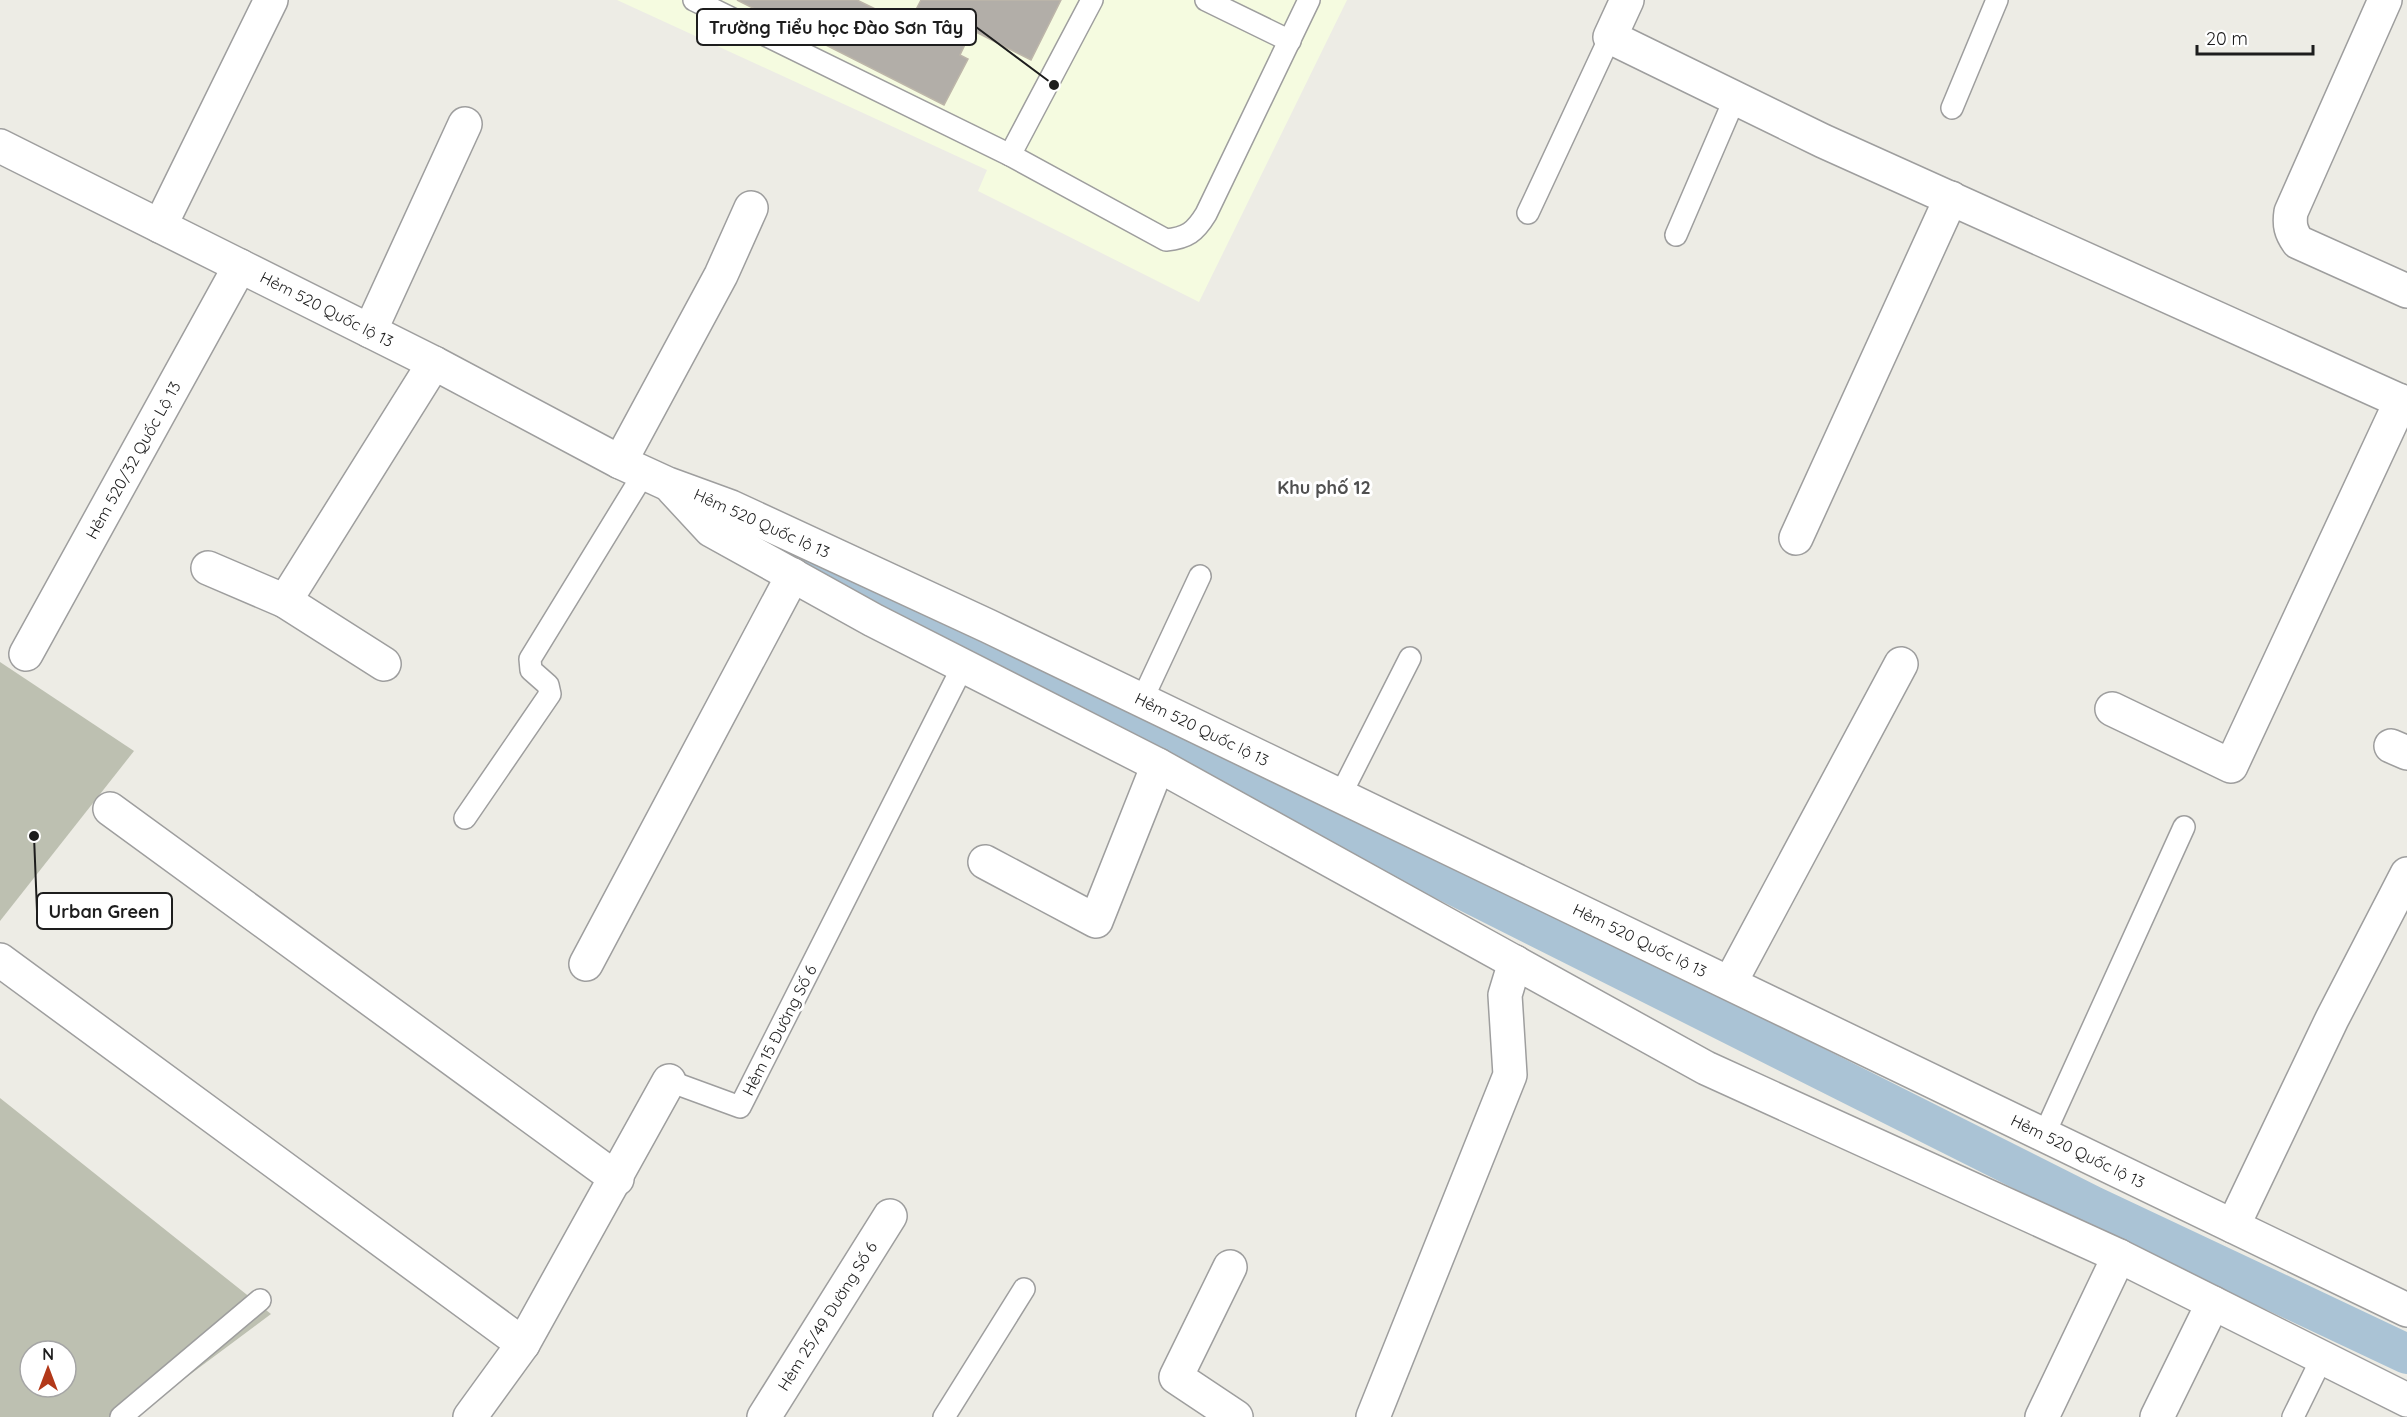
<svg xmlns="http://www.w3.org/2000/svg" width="2407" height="1417" font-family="Quicksand,sans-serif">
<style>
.education{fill:#f5fbe0}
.construction{fill:#bdc0b1;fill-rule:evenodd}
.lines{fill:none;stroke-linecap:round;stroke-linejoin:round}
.canal{stroke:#aac3d5;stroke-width:40}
.building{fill:#b2aea8;stroke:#bdb6a9;stroke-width:1.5}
.lane-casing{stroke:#9e9e9e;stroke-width:24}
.street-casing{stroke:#9e9e9e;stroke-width:36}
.lane{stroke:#fff;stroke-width:21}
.street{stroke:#fff;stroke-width:33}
.labels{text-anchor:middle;stroke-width:6;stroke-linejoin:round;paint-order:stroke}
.street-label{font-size:16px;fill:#1d1d1d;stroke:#fff}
.neighbourhood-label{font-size:18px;font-weight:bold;fill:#505050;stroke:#fff}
.leader{fill:none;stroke:#1d1d1d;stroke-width:2}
.callout-dot{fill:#1d1d1d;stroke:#fff;stroke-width:2}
.callout{fill:#fff;stroke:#1d1d1d;stroke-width:2}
.callout-label{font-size:18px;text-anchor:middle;font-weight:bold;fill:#1d1d1d}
</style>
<rect width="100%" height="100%" fill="#edece5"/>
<path class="education" d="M617 0H1347L1199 302 978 191 987 170Z"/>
<g class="construction">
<path d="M0 662 134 751 0 921Z"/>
<path d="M0 1098 271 1314 133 1417H0ZM30 1351H66V1387H30Z"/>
</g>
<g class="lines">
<path class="canal" d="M794 560 1169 742 2093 1206 2407 1354"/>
</g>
<path class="building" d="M737 0H857L908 25 921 0H1061L1031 60 972 30 960 55 968 59 944 105Z"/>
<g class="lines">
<defs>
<g id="lane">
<path d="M694 0 1010 155 1166 240C1187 238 1195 232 1206 214L1309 0"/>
<path d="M1206 0 1290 41"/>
<path d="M1952 108 1997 0"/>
<path d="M1010 155 1092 0"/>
<path d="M1528 213 1610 37"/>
<path d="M1676 235 1735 98"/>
<path d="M1142 700 1200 576"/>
<path d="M1340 796 1410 658"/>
<path d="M465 818 550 694 548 685 531 670 530 659 644 473"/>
<path d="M669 1081 740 1107 963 666"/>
<path d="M2044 1135 2184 827"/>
<path d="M121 1417 260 1300"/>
<path d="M944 1417 1024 1289"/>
<path d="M2293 1417 2322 1358"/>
</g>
<g id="street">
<path d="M1627 0 1610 37 1823 141 2407 404"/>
<path d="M2385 0 2291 212C2289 225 2291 232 2298 242L2407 291"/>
<path d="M0 146 434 363 620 462 668 484 731 507 988 626 2407 1310"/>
<path d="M160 226 271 0"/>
<path d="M370 331 465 124"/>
<path d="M620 462 721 275 751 208"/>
<path d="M673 489 711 530 873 620 1158 765 1706 1068 2119 1256 2407 1400"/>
<path d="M1796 538 1951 198"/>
<path d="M208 568 285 601 384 664"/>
<path d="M285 601 434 363"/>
<path d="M26 654 240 266"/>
<path d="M2112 709 2231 766 2401 401"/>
<path d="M2391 746 2407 753"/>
<path d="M110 809 617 1179"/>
<path d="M985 862 1096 921 1158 765"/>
<path d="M0 960 523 1344"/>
<path d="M586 964 793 575"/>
<path d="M1730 983 1901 664"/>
<path d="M2233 1226 2332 1019 2407 874"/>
<path d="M1230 1267 1176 1377 1236 1417"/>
<path d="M470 1417 523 1344 669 1081"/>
<path d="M764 1417 890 1216"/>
<path d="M1373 1417 1510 1075 1505 995 1515 962"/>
<path d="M2042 1417 2119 1256"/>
<path d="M2157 1417 2213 1303"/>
</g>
</defs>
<use href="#lane" class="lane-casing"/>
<use href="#street" class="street-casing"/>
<use href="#lane" class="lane"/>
<use href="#street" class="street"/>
</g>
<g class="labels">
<g class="street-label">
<text transform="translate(327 309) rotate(27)" y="6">Hẻm 520 Quốc lộ 13</text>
<text transform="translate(133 460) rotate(-61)" y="6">Hẻm 520/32 Quốc Lộ 13</text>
<text transform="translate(762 523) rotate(24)" y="6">Hẻm 520 Quốc lộ 13</text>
<text transform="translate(1202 729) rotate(26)" y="6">Hẻm 520 Quốc lộ 13</text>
<text transform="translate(1640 940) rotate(26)" y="6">Hẻm 520 Quốc lộ 13</text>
<text transform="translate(779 1030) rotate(-63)" y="6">Hẻm 15 Đường Số 6</text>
<text transform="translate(2078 1151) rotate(26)" y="6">Hẻm 520 Quốc lộ 13</text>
<text transform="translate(827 1316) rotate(-58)" y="6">Hẻm 25/49 Đường Số 6</text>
</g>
<g class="neighbourhood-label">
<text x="1324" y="494">Khu phố 12</text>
</g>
</g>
<path class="leader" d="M1054 85L976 27M34 836L37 911"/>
<g class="callout-dot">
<circle cx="1054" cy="85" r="6"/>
<circle cx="34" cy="836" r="6"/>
</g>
<g class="callout">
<rect x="697" y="9" width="279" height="36" rx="6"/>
<rect x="37" y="893" width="135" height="36" rx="6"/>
</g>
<g class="callout-label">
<text x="836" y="34">Trường Tiểu học Đào Sơn Tây</text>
<text x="104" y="918">Urban Green</text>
</g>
<g transform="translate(48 1369)"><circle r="28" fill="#ffffff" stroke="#a5a5a5" stroke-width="1.5"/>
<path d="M0-4.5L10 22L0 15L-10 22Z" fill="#b23819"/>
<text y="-9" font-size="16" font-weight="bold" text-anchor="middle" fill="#1d1d1d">N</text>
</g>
<path d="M2197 45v9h116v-9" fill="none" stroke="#1d1d1d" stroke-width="3"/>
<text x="2206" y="45" font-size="18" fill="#1d1d1d" stroke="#ffffff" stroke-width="4.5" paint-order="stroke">20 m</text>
</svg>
